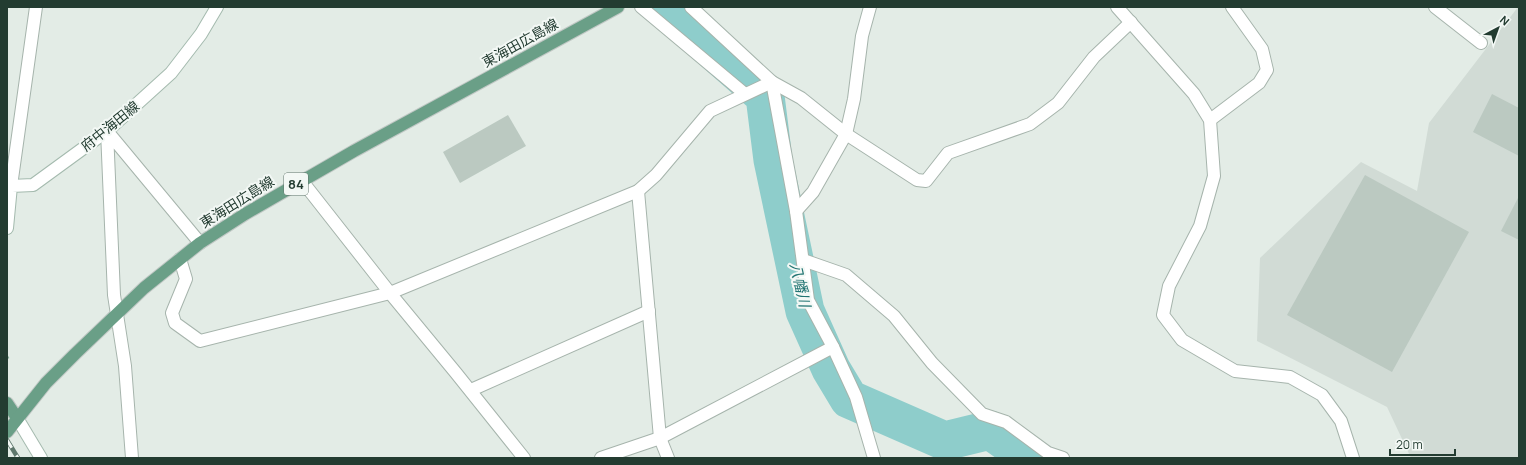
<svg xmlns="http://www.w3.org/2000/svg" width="1526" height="465" font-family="Manrope,'Noto Sans JP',sans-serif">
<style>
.built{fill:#d1dbd5}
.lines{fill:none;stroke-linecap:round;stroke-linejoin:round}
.river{stroke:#8ecdcb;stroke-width:39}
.building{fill:#bbc9c1}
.minor-casing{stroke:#a6b4ac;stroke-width:14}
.secondary-casing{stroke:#a4baae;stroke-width:14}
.primary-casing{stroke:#c1c8c5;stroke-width:14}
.path{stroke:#85ad99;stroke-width:2.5;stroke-dasharray:2 3;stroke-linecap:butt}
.minor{stroke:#fff;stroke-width:12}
.secondary{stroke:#fff;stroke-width:12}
.primary{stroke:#6a9f87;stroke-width:12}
.rail-casing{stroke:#5e776c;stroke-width:4.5}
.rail{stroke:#f3f8f5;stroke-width:3;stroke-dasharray:9;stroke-linecap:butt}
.labels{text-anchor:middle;stroke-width:4;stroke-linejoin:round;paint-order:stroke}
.shield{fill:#f3f8f5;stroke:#61746c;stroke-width:1}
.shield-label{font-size:13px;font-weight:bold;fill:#233c31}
.street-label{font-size:14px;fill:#233c31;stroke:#f3f8f5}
.water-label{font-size:15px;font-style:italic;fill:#217472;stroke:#f3f8f5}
</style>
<rect width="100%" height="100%" fill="#e3ece6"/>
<path class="built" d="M1518 7H1519V458H1411L1387 407 1257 341 1260 258 1361 162 1417 191 1429 123Z"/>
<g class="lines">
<path class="river" d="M667 7 699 38 765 96 773 160 805 311 831 369 849 399 945 441 990 430 1030 458"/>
</g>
<g class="building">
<path d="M1492 94 1519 108V156L1473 132Z"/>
<path d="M508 115 526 146 460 183 443 152Z"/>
<path d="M1365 175 1469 232 1392 372 1287 315Z"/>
<path d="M1519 196V240L1501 231Z"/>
</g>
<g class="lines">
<defs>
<g id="minor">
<path d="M641 7 745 94"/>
<path d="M691 7 772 82 796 211 808 300 833 347 856 397 874 458"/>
<path d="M1117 7 1194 94 1210 120 1214 176 1200 226 1169 286 1163 315 1182 340 1235 371 1290 377 1322 395 1341 421 1353 458"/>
<path d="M1435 7 1481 43"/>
<path d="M1210 120 1259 83 1267 70 1262 49 1232 7"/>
<path d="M302 181 390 293 456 373 524 458"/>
<path d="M11 186 36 7"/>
<path d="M638 191 660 438 668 458"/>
<path d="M796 211 813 192 846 134 854 99 862 36 870 7"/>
<path d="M180 259 186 279 172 313 175 323 200 341 390 293 638 191 656 175 710 111 772 82 801 98 846 134 917 180 926 181 948 153 1030 124 1058 103 1094 57 1131 22"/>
<path d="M803 260 846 275 894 316 932 363 982 414 1006 422 1048 453 1063 458"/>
<path d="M471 390 649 311"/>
<path d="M132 458 125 366 114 295 107 131 200 243"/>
<path d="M601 458 660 438 833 347"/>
</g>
<g id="secondary">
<path d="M7 228 11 186 33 185 107 131 171 73 201 34 217 7"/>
<path d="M17 418 41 458"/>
</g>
<g id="primary">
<path d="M7 403 17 418"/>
<path d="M7 432 46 383 75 354 144 288 200 243 245 214 354 151 618 7"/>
</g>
</defs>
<use href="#minor" class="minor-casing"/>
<use href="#secondary" class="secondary-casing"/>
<use href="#primary" class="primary-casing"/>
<path class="path" d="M7 358 10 356"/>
<use href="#minor" class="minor"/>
<use href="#secondary" class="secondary"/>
<use href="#primary" class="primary"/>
<defs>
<path id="rail" d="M7 440 18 458"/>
</defs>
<use href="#rail" class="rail-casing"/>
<use href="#rail" class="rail"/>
</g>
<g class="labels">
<rect class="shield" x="284" y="173" width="24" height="22" rx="3"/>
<g class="shield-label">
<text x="296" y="189">84</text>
</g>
<g class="street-label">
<text transform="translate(520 43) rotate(-29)" y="5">東海田広島線</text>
<text transform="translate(110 126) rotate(-39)" y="5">府中海田線</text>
<text transform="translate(237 202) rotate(-32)" y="5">東海田広島線</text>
</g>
<g class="water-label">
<text transform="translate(800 285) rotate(77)" y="5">八幡川</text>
</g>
</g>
<rect width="1526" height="465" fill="none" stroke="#233c31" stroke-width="16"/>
<g transform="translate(1498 28) rotate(41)" stroke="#f3f8f5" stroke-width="3" paint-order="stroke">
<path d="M0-3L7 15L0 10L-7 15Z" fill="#233c31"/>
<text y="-6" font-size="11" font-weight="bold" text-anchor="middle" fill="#233c31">N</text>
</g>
<path d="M1390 449v6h65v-6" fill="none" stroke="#233c31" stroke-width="2"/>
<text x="1396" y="449" font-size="12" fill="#233c31" stroke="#f3f8f5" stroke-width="3" paint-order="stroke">20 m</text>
</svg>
